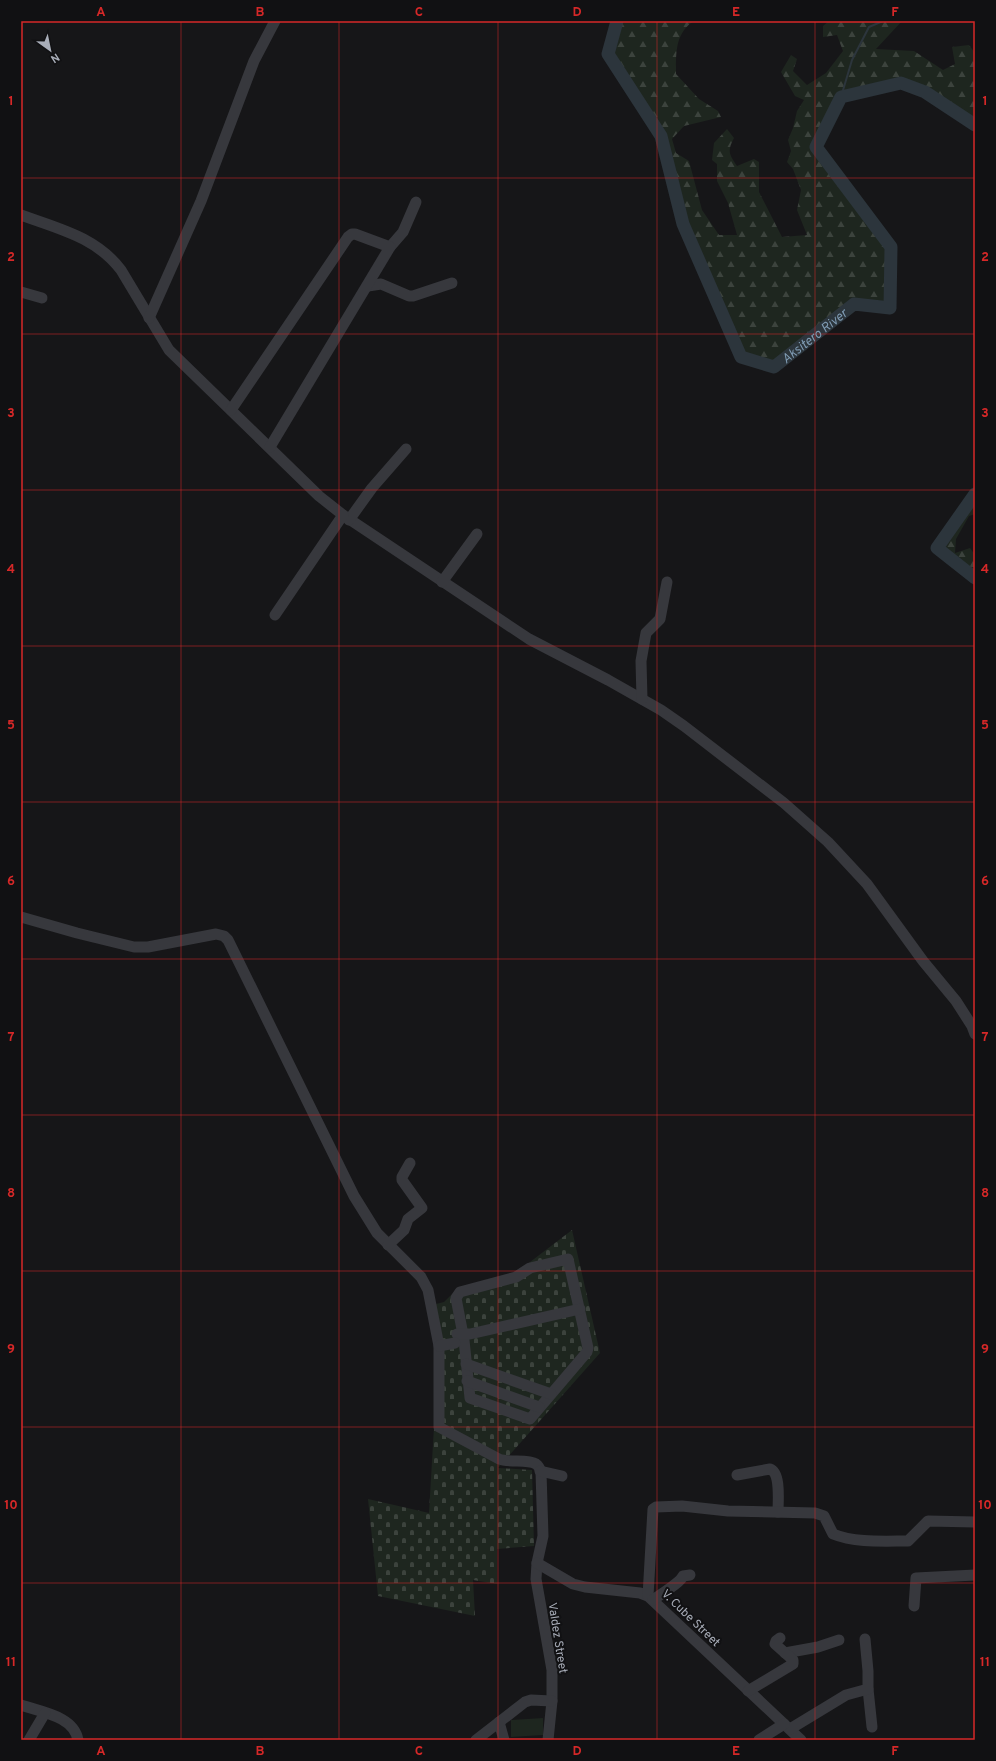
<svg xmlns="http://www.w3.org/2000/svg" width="996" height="1761" font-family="Overpass,sans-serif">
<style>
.forest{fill:url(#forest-firs)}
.cemetery{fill:url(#cemetery-stones)}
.pitch{fill:#1e261f}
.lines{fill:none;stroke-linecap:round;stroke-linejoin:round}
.stream{stroke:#2c353c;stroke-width:2}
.river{stroke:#2c353c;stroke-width:13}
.minor{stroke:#37383d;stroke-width:11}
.grid{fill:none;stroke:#d62828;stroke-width:1;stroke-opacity:0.55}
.labels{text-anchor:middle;stroke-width:4;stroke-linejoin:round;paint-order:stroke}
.street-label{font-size:12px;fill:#a8adb8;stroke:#111113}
.water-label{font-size:13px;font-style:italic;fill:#7f9bb3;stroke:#111113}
.neatline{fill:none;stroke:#d62828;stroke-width:1.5}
.grid-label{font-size:13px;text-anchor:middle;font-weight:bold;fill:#d62828}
</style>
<defs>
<pattern id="forest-firs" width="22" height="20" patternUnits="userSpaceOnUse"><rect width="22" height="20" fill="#1e261f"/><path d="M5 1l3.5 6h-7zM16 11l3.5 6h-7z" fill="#3c433d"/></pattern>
<pattern id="cemetery-stones" width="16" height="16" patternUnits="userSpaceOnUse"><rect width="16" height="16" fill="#1e261f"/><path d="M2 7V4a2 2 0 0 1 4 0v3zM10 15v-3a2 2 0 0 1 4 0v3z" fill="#3c433d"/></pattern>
</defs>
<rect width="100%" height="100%" fill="#161618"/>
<g class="forest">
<path d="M617 21H694C675 33 676 53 676 74L699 99 718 111 721 117 684 126 672 139 676 153 689 161 702 210 719 235H737L728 203 717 181V164L712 160 714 143 727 129 734 138C727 151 729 154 737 166L754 159 759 162V192L782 237 807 235 797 210 801 190 793 169 787 162 791 151 788 140 793 128 797 111 804 100 795 96 781 72 791 55 797 59 793 71 807 85 826 73 843 51 837 35 823 37V26L829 21H902L876 49 914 51 943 70 955 64 952 47 969 45 975 53V124L925 92 901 83 841 97 816 146 891 247 890 308 860 305 774 367 741 357 683 224 661 136 608 54Z"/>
<path d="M975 494V514L969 516 956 539 955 553 970 548 975 555V578L937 548Z"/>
</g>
<path class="cemetery" d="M572 1230 600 1353 498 1468 532 1470 534 1546 497 1549V1584L473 1580 475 1616 378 1596 368 1499 429 1513 434 1427 436 1304 444 1302 458 1288 513 1275Z"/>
<path class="pitch" d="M543 1718V1735L511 1737V1720Z"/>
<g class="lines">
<path class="stream" d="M841 97 852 60 869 27 883 21"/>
<g class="river">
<path id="s1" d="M617 21 608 54 661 136 683 224 741 357 774 367 854 304 890 308 891 247 816 147 841 97 901 83 925 92 975 125"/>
<path d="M975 494 937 548 975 578"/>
</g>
<g class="minor">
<path d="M21 215C59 229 96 237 121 270L169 350 319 496 343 515 529 639 608 680 661 710 684 726 784 803 828 842 867 884 923 961 956 1001 972 1026 975 1034"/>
<path d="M390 247 403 232 416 202"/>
<path d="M368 286 381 284 409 296H413L452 283"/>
<path d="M21 292 42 298"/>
<path d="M149 318 201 201 254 61 275 21"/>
<path d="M231 410 348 237 352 234H355L390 247 270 447"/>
<path d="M349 520 372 488 406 449"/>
<path d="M442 582 477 534"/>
<path d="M275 615 343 515"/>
<path d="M642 699 641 661 646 633 660 619 667 582"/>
<path d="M21 917 77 933 134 947H148L216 934 224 936 228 940 354 1196 377 1233 421 1277 428 1290 439 1346V1427L499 1459C509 1463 528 1459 536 1464 539 1466 540 1469 541 1472L543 1536 537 1563 536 1579 552 1670V1701L548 1740"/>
<path d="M388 1245 404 1230 408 1219 422 1208 402 1180V1177L410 1163"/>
<path d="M568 1259 588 1348 587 1352 530 1419 470 1398 464 1340 456 1298 460 1292 516 1277 530 1268Z"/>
<path d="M457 1334H470L580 1309"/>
<path d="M439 1346 455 1343"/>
<path d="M466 1364 551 1394"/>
<path d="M467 1381 539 1407"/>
<path d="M540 1471 562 1476"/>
<path d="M737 1475 770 1469C781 1473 778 1501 778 1512"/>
<path d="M537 1563 573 1584 585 1587 640 1593 648 1596 801 1740"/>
<path d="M648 1596 653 1509 656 1507 682 1506 728 1511 815 1513 824 1516 833 1534C855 1543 884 1541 908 1541L928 1521 975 1522"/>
<path d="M653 1600C661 1594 680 1583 683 1576L690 1575"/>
<path d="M914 1606 916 1578 975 1575"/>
<path d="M785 1653 818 1647 839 1640"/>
<path d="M868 1689 872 1727"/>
<path d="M748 1691 793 1664V1660L775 1644 776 1641 780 1638"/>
<path d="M21 1705C41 1712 74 1716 78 1740"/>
<path d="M499 1722 504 1740"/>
<path d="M790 1729 846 1695 868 1689V1671L865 1639"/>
<path d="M29 1740 45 1713"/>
<path d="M476 1740 525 1702 531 1700 552 1701"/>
<path d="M759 1740 784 1724"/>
</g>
</g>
<path class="grid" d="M181 21V1740M339 21V1740M498 21V1740M657 21V1740M815 21V1740M21 178H975M21 334H975M21 490H975M21 646H975M21 802H975M21 959H975M21 1115H975M21 1271H975M21 1427H975M21 1583H975"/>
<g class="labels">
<g class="street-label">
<text transform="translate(691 1618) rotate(44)" y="4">V. Cube Street</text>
<text transform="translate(558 1638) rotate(81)" y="4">Valdez Street</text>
</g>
<g class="water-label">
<text dy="5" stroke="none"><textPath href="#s1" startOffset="453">Aksitero River</textPath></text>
</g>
</g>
<rect width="996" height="1761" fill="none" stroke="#111113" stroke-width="44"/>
<g transform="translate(50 50) rotate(147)" stroke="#111113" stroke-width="3" paint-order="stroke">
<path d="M0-3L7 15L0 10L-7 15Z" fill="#a8adb8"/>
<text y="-6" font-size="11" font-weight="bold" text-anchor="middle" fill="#a8adb8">N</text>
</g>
<rect x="22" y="22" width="952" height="1717" class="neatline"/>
<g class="grid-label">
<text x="101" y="16">A</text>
<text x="260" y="16">B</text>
<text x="419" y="16">C</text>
<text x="577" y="16">D</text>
<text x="736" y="16">E</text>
<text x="895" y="16">F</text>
<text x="11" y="105">1</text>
<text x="985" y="105">1</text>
<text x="11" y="261">2</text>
<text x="985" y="261">2</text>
<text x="11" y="417">3</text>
<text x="985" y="417">3</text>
<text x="11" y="573">4</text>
<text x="985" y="573">4</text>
<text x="11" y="729">5</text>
<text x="985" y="729">5</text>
<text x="11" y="885">6</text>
<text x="985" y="885">6</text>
<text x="11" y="1041">7</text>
<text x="985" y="1041">7</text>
<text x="11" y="1197">8</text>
<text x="985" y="1197">8</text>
<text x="11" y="1353">9</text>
<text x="985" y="1353">9</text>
<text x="11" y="1509">10</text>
<text x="985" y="1509">10</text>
<text x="11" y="1666">11</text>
<text x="985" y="1666">11</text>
<text x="101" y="1755">A</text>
<text x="260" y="1755">B</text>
<text x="419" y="1755">C</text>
<text x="577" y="1755">D</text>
<text x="736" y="1755">E</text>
<text x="895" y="1755">F</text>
</g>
</svg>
